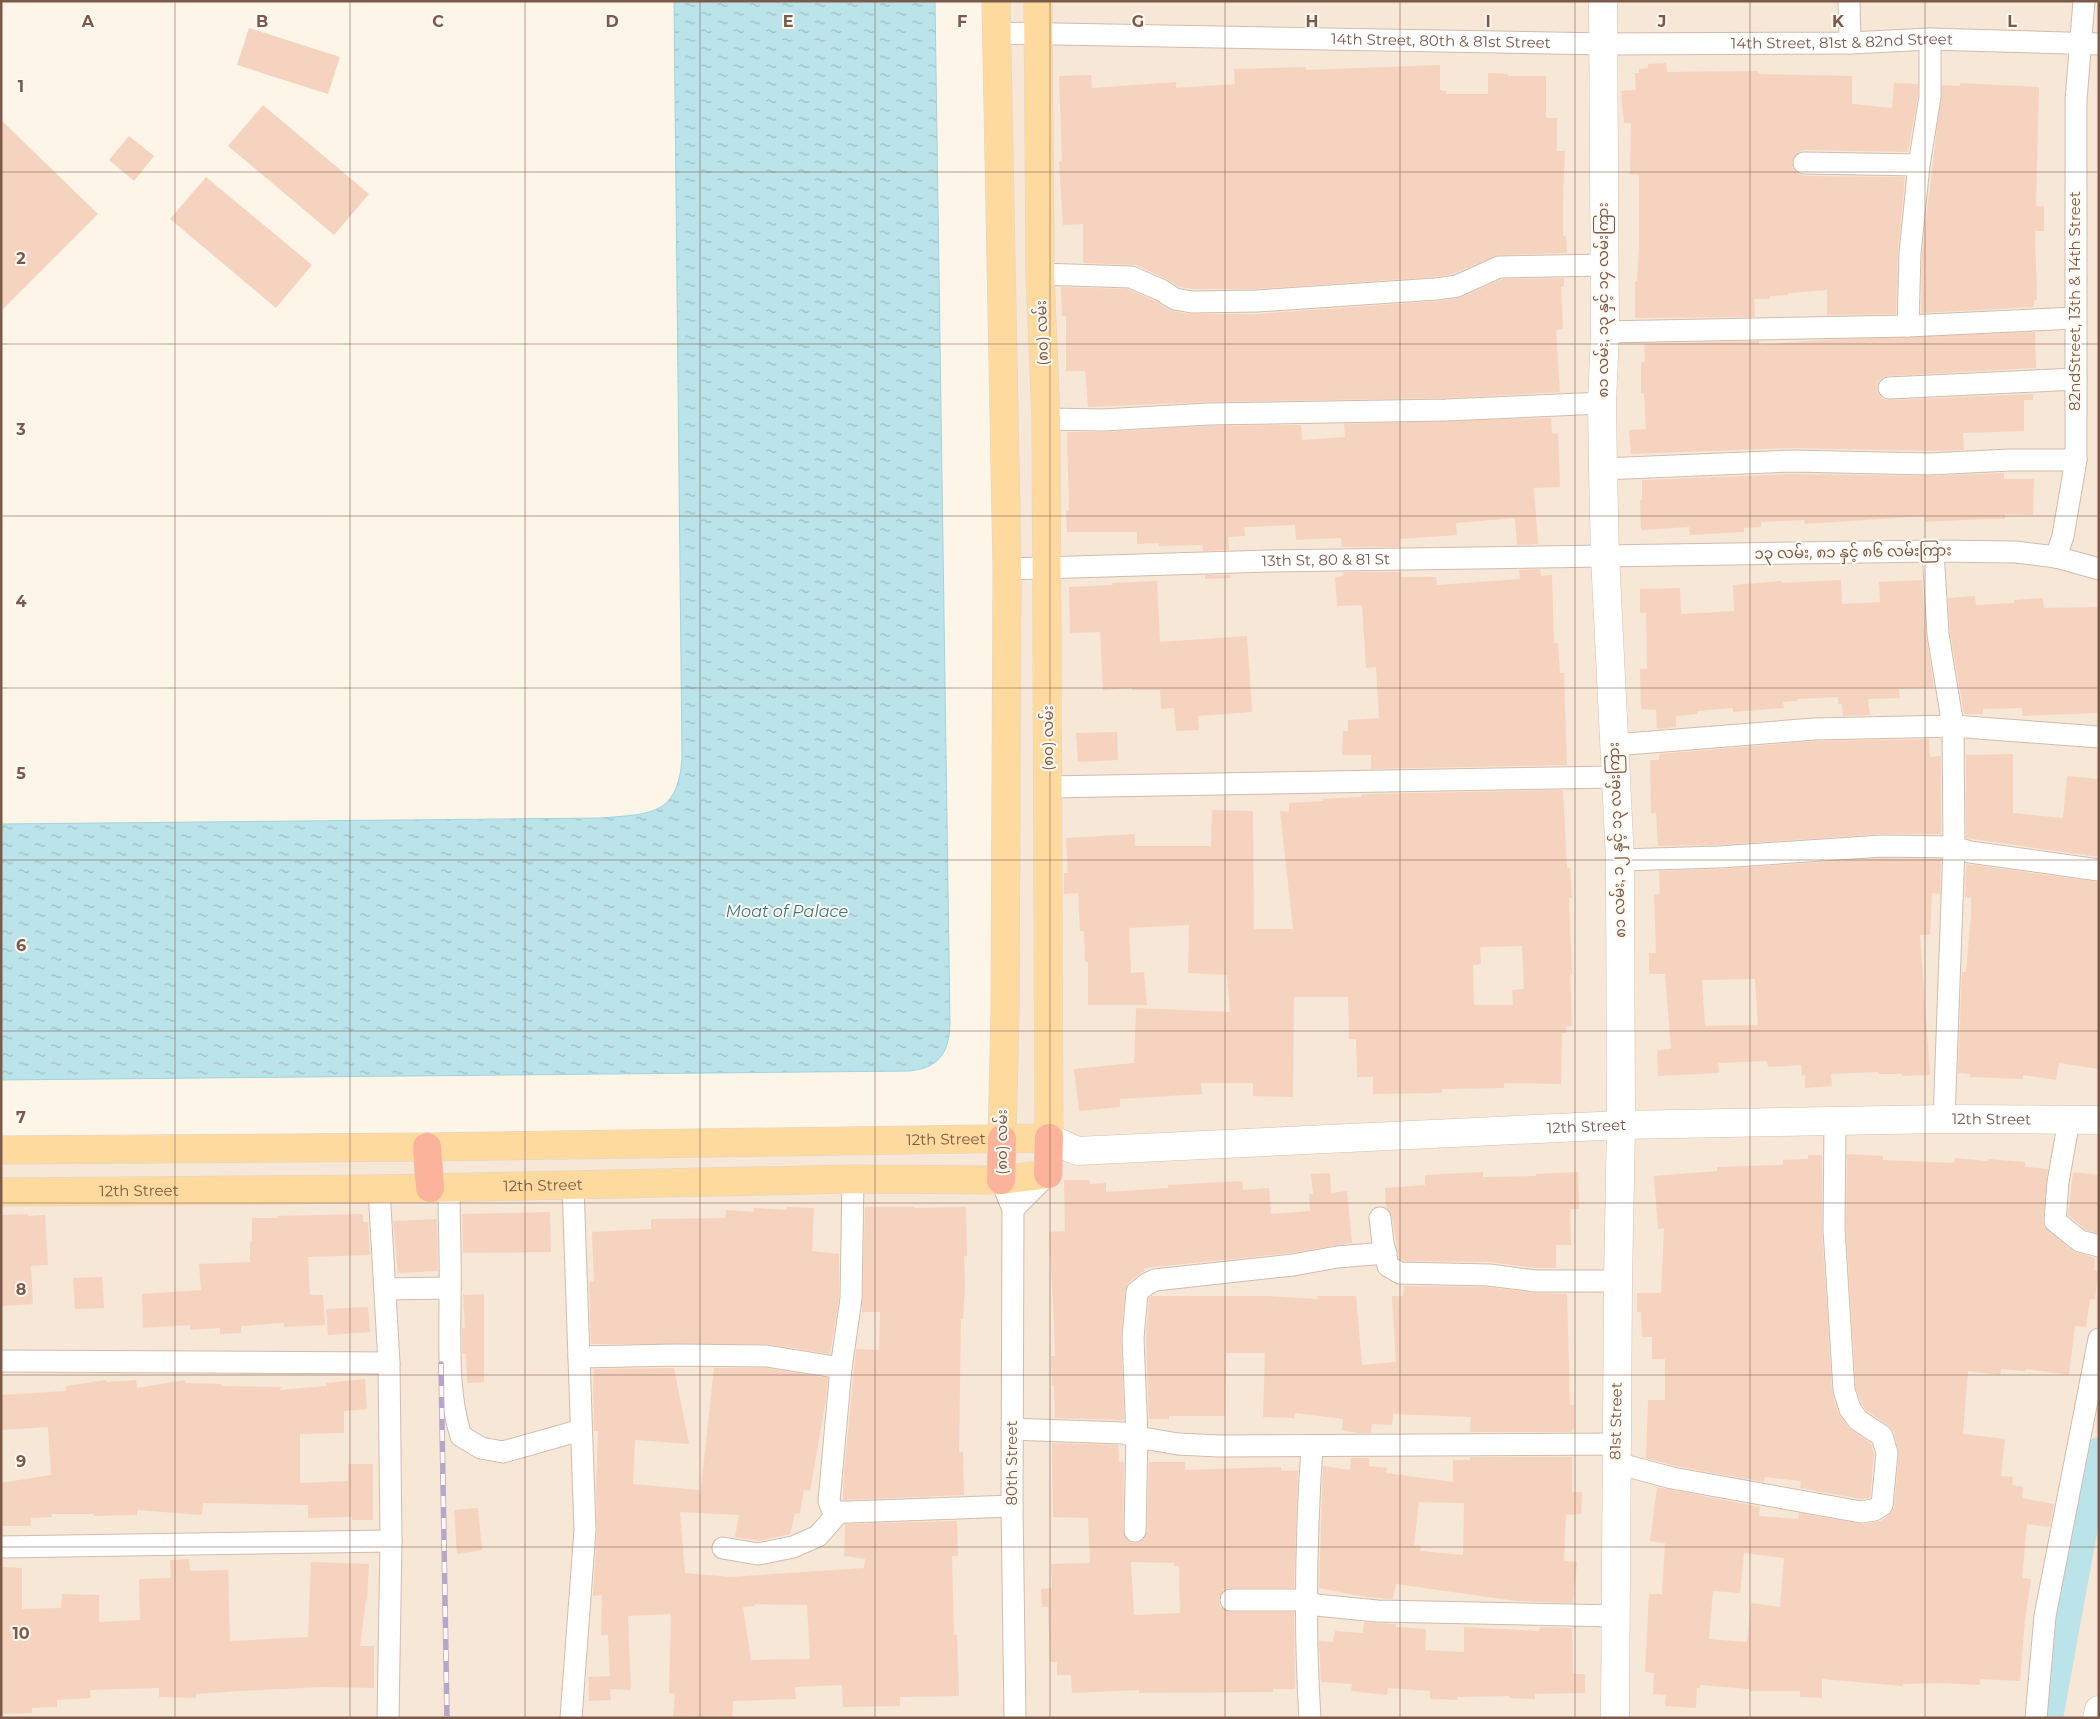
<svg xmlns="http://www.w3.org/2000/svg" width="2100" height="1719" font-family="Montserrat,'Noto Sans Myanmar',sans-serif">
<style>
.residential{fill:#f6e7d6}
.water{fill:url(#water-ripples);stroke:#a0d4dd}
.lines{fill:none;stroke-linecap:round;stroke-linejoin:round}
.canal{stroke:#bbe4ea;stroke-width:26}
.building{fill:#f6d3be;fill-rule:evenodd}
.street-casing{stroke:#d2bcad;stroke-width:23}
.secondary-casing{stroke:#d8bfac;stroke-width:29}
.primary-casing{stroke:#ddd4d0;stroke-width:29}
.highway-casing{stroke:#ddd4d0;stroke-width:29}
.street{stroke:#fff;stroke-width:21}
.secondary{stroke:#fff;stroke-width:28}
.primary{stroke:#ffda9f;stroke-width:28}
.highway{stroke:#fcb39c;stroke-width:28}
.rail-casing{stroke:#b8a5ca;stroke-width:5.5}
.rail{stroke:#fff9f1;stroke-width:4;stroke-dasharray:11;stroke-linecap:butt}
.grid{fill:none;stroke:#7b5a49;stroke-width:1;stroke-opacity:0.55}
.labels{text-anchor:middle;stroke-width:4;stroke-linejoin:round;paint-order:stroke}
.street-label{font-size:15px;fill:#7b5a49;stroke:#fff9f1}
.water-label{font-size:16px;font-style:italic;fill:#3b7682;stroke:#fff9f1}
.grid-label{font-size:16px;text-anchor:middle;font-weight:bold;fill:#7b5a49;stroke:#fff9f1;stroke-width:4;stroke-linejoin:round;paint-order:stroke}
</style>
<defs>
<pattern id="water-ripples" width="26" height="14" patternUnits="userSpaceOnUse" patternTransform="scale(1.25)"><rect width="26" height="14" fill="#bbe4ea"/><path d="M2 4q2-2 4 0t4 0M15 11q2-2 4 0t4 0" fill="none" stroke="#9dbcc0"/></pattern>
</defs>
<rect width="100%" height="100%" fill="#fef5e9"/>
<path class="residential" d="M989 1H2099V1718H1V1164L1001 1154Z"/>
<path class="water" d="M674 1H935L950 1024C949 1053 939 1068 909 1071L1 1080V824L600 818C650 814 678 816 682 758Z"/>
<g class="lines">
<path class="canal" d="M2050 1718 2099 1450"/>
</g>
<g class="building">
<path d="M249 28 340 57 328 94 237 65Z"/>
<path d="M1666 63 1667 72 1758 71V74L1852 76V104L1892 108 1894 83 1918 84V96L1908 152 1804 150 1798 152 1792 162 1793 169 1798 174 1804 176 1905 177 1898 252 1896 314 1827 315V290L1788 293V295L1770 296V299H1754L1755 317 1635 318V281H1637L1639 250V175L1630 174 1631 123H1624L1621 91 1636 90 1635 73H1639V69L1648 68V64Z"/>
<path d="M1440 65V90L1446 91V94H1488V73L1508 74V76H1546V118H1557V151H1565L1563 198V236H1566L1567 253 1498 255 1453 274 1435 277 1256 289H1193L1180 287 1166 279 1136 265 1083 263V224L1063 225 1059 162 1062 161 1059 76 1091 75 1092 88 1176 82V88L1235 84 1234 69 1306 67V70Z"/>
<path d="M1960 83 2039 87 2036 206H2044V231H2035L2037 300H2034V307L1921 313 1922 254 1942 85 1960 86Z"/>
<path d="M263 105 369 194 334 235 228 146Z"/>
<path d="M1 120 98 214 1 311Z"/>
<path d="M129 136 154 156 134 181 109 160Z"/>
<path d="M206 177 312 265 276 308 170 219Z"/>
<path d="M1564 278V287H1561L1563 329 1556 330 1560 392 1446 398 1208 402 1088 407 1085 371H1066V316H1062L1061 287 1128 289 1155 301 1169 310 1190 314H1257L1438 301 1462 297 1502 279Z"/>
<path d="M2035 332 2036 368 1888 376 1883 377 1878 382 1877 388 1878 394 1883 399 1890 400 2033 394V400H2024V431L1963 433 1964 450 1929 451 1792 448 1631 454 1629 430 1646 429 1644 393H1641V362H1645L1644 344 1759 341V345L1823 340Z"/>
<path d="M1551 418 1552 434 1558 433 1560 487 1534 488 1538 544 1517 545 1515 518 1456 523 1457 535 1400 539V547H1342L1341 538 1296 540 1295 525 1244 527 1245 536 1228 537 1229 550 1203 551 1202 545 1159 546V543L1137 544V532H1067L1066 511 1069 510 1067 432H1104L1209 426 1301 425 1302 440 1345 437 1344 424Z"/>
<path d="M2004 473V479H2034L2033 515 2005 514V519H1983L1925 522 1924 516 1805 524 1804 520 1761 522V527L1744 528V532L1690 535 1689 527 1641 530 1640 500H1642V480L1792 474 1929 476Z"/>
<path d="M1540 569 1541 576 1552 575 1554 643H1558L1560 673H1564L1567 765 1371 769V755H1342L1343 731H1348V720L1379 718 1376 667 1366 668 1362 605 1337 606 1335 577 1344 576 1343 572H1401V577H1436L1437 585 1520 579 1519 570Z"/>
<path d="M1205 575H1231V578L1205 579Z"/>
<path d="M1841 580 1842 604 1880 602 1879 582 1922 580 1926 635 1934 687 1899 689 1900 698 1868 699 1870 715 1843 716 1842 704H1838V697L1797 699V701L1783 702 1784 708 1733 712V708L1697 711V714L1676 716V727L1657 729 1656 710 1641 709 1640 669H1647L1646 613H1640V589L1680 588 1681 614 1734 611 1733 585 1782 581V583Z"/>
<path d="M1157 581 1160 642 1247 636 1252 712 1198 716 1199 730 1176 731 1174 708 1161 709 1160 690H1132V688L1103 690 1100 632 1070 633 1069 587 1113 585 1112 583Z"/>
<path d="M1975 596 1976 605 2014 603V600L2043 598 2044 608 2099 607V713L2022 716V708L1983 709V714H1964L1950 633 1948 598Z"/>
<path d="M1117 732 1118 760 1078 762 1076 733Z"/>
<path d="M1929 739 1930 757 1941 756V834H1881L1718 845 1658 846 1656 813 1651 814 1650 760H1659V754L1815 741Z"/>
<path d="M2013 754V813L2063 818 2067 776 2099 779V857L1966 838V755Z"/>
<path d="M1563 790 1567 868H1570L1572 898H1569L1572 975H1570L1572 1026H1566L1567 1033H1562L1561 1084 1504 1083V1088L1442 1089V1093L1373 1094V1077H1357L1356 1039H1349L1348 997H1294L1293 1097 1253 1096V1083H1201L1202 1094 1120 1099V1107L1079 1111 1074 1069 1134 1063 1136 1008 1230 1012 1227 975 1188 973 1189 925 1129 928 1131 973 1144 972 1147 1005H1088V962H1085L1084 931H1080L1078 893 1064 894V873H1068L1066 838 1135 834V846H1211L1212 810 1253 811 1254 929H1293L1280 811 1289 812V803L1323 801V799L1361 797V795L1371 794ZM1522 946 1524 989 1512 990 1513 1005H1474L1473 965 1481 964 1480 947Z"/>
<path d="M1882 858 1941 859 1940 894 1932 893 1930 935H1920L1930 1075 1902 1076V1074H1878V1072L1831 1074 1832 1086 1805 1088V1075L1802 1076 1801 1065 1768 1067 1767 1061 1718 1063 1719 1073 1658 1076 1657 1050 1671 1049 1665 974H1649V953H1656L1654 894H1660L1659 871 1720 869ZM1755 979 1758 1025 1705 1026 1702 980Z"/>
<path d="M1966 864 2099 882V1069L2059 1063 2056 1080 2023 1075V1079L1970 1077V1074L1958 1073 1962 972H1966L1971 915V898L1965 897Z"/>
<path d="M1847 1154 1883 1156V1160L1954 1163 1955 1158 1988 1161V1159L2025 1162V1167L2048 1169 2043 1220 2044 1226 2073 1251 2095 1258 2094 1270 2098 1271 2095 1300 2090 1299 2086 1327 2075 1326 2069 1375 2026 1369 2025 1371 2001 1369 2000 1375 1968 1371 1963 1434 2005 1439 2001 1476 2013 1477 2012 1485 2023 1487 2022 1498 2054 1504 2050 1527 2027 1524 2022 1578 2031 1579 2025 1619 2020 1681 1980 1679V1685L1941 1683 1903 1684V1686L1822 1679V1698L1800 1697V1691H1750V1689L1700 1685V1688H1697L1696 1708 1665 1706 1666 1695 1653 1694 1654 1673 1645 1672 1649 1594H1662L1665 1543 1650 1541 1657 1487 1760 1507 1759 1516 1798 1519 1799 1513 1863 1524 1881 1521 1892 1512 1894 1507 1899 1454 1894 1432 1889 1426 1867 1411 1861 1403 1856 1388 1846 1229ZM1744 1553 1784 1558 1780 1607 1751 1603 1747 1642 1709 1639 1713 1591 1740 1593Z"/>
<path d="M1808 1155H1822V1230L1832 1391 1838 1413 1848 1427 1871 1444 1874 1454 1870 1498 1861 1499 1800 1488 1801 1481 1765 1477 1764 1482 1675 1466 1646 1458 1648 1400H1665V1359H1652V1337H1642L1641 1312H1637V1293H1661L1664 1228 1658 1229 1654 1176 1717 1171V1167L1783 1165V1160L1808 1159Z"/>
<path d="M1483 1172V1177L1536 1176V1174L1578 1172 1579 1209H1570L1571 1245H1556V1268H1537L1489 1262 1404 1261 1399 1258 1392 1217 1386 1207 1385 1188 1425 1185V1175Z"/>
<path d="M2073 1172 2099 1175V1225L2097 1233 2086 1230 2068 1215Z"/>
<path d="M1330 1173 1331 1193 1347 1191 1352 1243 1291 1253 1144 1268V1271L1129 1282 1125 1291 1121 1338 1124 1419 1122 1420 1055 1418 1054 1385H1052L1051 1356H1055L1054 1322 1049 1232 1065 1231 1064 1180H1090V1184L1106 1183V1192L1168 1188V1185L1242 1181 1243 1190 1269 1188 1271 1214 1310 1211 1309 1194H1313L1311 1174Z"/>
<path d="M787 1207 814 1208 812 1251 839 1254V1298L830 1354 766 1344H591L589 1282H594L592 1232 651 1229V1219L725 1218 726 1210 754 1212V1208L787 1210Z"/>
<path d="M865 1207H914V1208L966 1207 967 1256H964L965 1286 963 1319H961L959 1452H963L964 1495 843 1500V1484L856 1349 879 1350 880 1312H862Z"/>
<path d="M550 1212 551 1252 463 1253 462 1214Z"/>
<path d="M28 1214V1216L45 1215 48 1265 31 1266 33 1304 1 1306V1215Z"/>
<path d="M363 1214V1222H368L370 1255 308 1257 310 1295H323L325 1325 284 1327V1323L241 1326V1333L220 1334V1328L190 1330V1325L143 1328 142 1294 201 1290 199 1264 250 1262V1241H252V1218H278L277 1216Z"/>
<path d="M437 1219 438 1271 398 1273 393 1221Z"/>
<path d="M102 1277 104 1308 75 1309 73 1278Z"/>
<path d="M1404 1286 1488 1287 1535 1293 1567 1294 1570 1405H1574V1429H1572V1432H1470L1471 1417 1393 1414 1392 1425 1372 1424 1371 1433H1355L1342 1430 1343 1419 1295 1413 1294 1418 1263 1417 1265 1353H1226L1225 1416H1169V1419H1149L1146 1338 1149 1298 1152 1296H1267L1318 1299 1317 1296H1356L1362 1365 1396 1362 1392 1296H1403Z"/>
<path d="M484 1294V1382L467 1383 466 1354H462V1328H465L463 1295Z"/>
<path d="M368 1307 370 1332 328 1335 326 1309Z"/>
<path d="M674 1368 689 1444 635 1440 633 1484 699 1490 700 1497 714 1368H765L828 1378 825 1405 810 1491 804 1490 800 1514 795 1513 790 1534 758 1541 735 1537 739 1515 680 1512 685 1573 730 1577 864 1568 865 1559 844 1556 845 1524 957 1521 958 1556H952L954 1635H957L959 1696 900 1697V1706L843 1707 842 1685 795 1687 796 1699 733 1701 732 1718 673 1716 675 1694 669 1693 671 1614 628 1616 631 1690 610 1689 611 1700 589 1701 588 1677 610 1676 608 1635H601L602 1595 593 1596 597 1530 596 1489 598 1431H594L593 1389 594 1369ZM755 1604 807 1605 810 1659 751 1660 743 1607 755 1606Z"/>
<path d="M365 1379 367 1409 344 1411V1433L300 1434V1483L348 1481V1464H373V1520H352V1517L308 1518V1505L203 1503 202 1515 137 1510V1515L94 1516 93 1514H51L52 1517 31 1518V1526H1V1483L51 1475 48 1427 1 1430V1395L66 1391V1386L106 1380 107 1382 136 1380 137 1388 185 1380 186 1383 221 1384V1386L281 1387 280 1390 326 1386V1383Z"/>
<path d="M1052 1443 1118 1445 1119 1462H1124L1123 1531 1128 1541 1134 1543 1141 1542 1147 1532 1149 1462H1185V1470L1281 1467V1471L1298 1470 1294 1588H1231L1224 1589 1219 1600 1220 1607 1231 1612H1294L1295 1689H1273V1692L1139 1693V1690L1072 1693 1071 1675H1057V1662H1050L1048 1607H1042L1041 1589 1052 1588 1051 1564 1090 1563 1088 1518 1053 1517ZM1131 1562 1174 1563V1566H1179L1180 1613 1134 1615Z"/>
<path d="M1470 1457H1572V1492H1582L1581 1514 1566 1515 1564 1561 1577 1562 1573 1603 1516 1601 1396 1584 1393 1599 1366 1597 1319 1588 1323 1466 1350 1470 1351 1458H1369V1466L1387 1468 1386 1473 1453 1482V1460H1470ZM1419 1502 1464 1503 1463 1555 1420 1551 1421 1546 1414 1545Z"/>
<path d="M478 1508 482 1550 457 1554 454 1510Z"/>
<path d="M189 1559 190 1571 228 1570 230 1641 308 1637 311 1562 369 1564 367 1600H366L360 1646H374V1688L324 1687 239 1691 196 1694V1698L159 1697V1688L90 1690 91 1698 57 1700V1707L32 1708V1713L1 1714V1567L22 1568V1609L61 1608 62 1594 99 1595V1622L140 1620 139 1579 171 1578 170 1560Z"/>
<path d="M1364 1622 1396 1624V1627L1426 1629 1425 1650 1464 1652V1627L1539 1631 1540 1627 1572 1628 1573 1674H1585V1693L1535 1694V1699L1509 1698V1696L1458 1697 1457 1700 1430 1699V1691L1388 1688 1387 1695 1351 1691 1352 1684 1321 1682 1319 1641 1333 1642 1335 1631 1363 1633Z"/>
</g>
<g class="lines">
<defs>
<g id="street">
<path d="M1849 1 1850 43"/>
<path id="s1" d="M996 33 1604 44 1850 43 1930 39 2099 44"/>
<path d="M1804 163 1919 165"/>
<path d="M1040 274 1131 277 1161 290 1175 299 1192 302 1257 301 1436 289 1457 286 1499 267 1604 265"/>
<path d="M1908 326 1910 253 1919 165 1930 97V39"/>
<path d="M1605 332 1908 326 2075 318"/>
<path d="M1889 388 2076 379"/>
<path d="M1046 419 1103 420 1209 414 1446 410 1602 403"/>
<path d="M1603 469 1792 461 1929 464 2010 460H2076"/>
<path d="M1933 551 1938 634 1953 726 1954 847 1944 1119"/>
<path d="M2056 557 2063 536 2076 460V100L2084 1"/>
<path id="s2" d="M1007 569 1269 561 1933 551 2016 552 2056 557 2099 569"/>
<path d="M1614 745 1814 729 1953 726 2099 737"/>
<path d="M1048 787 1615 777"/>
<path d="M1620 860 1719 857 1882 846 1954 847 1970 852 2099 870"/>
<path d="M2069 1120 2058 1182 2055 1221 2080 1241 2099 1246"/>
<path d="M853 1179 851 1299 841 1368 829 1501 832 1509 839 1512H849L1012 1506"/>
<path d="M1001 1180 1013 1209 1012 1506 1015 1718"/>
<path d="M449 1188C449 1225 451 1262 450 1299 450 1344 447 1393 461 1436L481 1448 503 1452 581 1430"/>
<path d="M379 1189 389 1363 391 1541 388 1718"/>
<path d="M1013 1209 1048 1174"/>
<path d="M1380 1218 1383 1243 1388 1266 1400 1273 1489 1275 1536 1281H1618"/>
<path d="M385 1289 450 1288"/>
<path d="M579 1357 676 1355 766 1356 841 1368"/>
<path d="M1 1361 389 1363"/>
<path d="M1012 1429 1124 1433 1143 1438 1178 1444 1219 1446 1616 1444"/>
<path d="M1616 1463 1672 1478 1861 1512 1874 1510 1882 1505 1887 1453 1882 1436 1858 1420 1850 1409 1844 1390 1834 1229 1835 1122"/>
<path d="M1135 1531 1137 1436 1133 1338 1137 1292 1147 1284 1155 1280 1293 1265 1337 1257 1386 1253"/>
<path d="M1 1547 391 1541"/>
<path d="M723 1548 758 1554 793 1547 818 1536 839 1512"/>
<path d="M1231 1600H1306L1316 1605 1377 1611 1616 1616"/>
<path d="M571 1718 585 1530 573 1186"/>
<path d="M1310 1718C1304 1627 1306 1537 1312 1446"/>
<path d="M2036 1718 2045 1616 2099 1339"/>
</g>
<g id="secondary">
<path d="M1603 1 1605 332 1602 403 1603 469 1605 556 1620 860 1621 1125 1618 1281 1615 1718"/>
<path id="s3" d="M1049 1138 1077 1151 1621 1125 1944 1119 2099 1120"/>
<path d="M2097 1718 2099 1710"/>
</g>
<g id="primary">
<path d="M996 1 1007 569 1005 1013 1002 1139"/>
<path id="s4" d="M1 1150 427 1147 1049 1138 1046 419 1040 274 1038 1"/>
<path id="s5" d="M1 1192 379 1189 853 1179 1001 1180 1048 1174"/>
</g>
<g id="highway">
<path d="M427 1147 430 1188"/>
<path d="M1048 1174 1049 1138"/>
<path d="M1001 1180 1002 1139"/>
</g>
</defs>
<use href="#street" class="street-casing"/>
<use href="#secondary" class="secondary-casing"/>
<use href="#primary" class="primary-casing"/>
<use href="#highway" class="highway-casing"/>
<use href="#street" class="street"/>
<use href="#secondary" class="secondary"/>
<use href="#primary" class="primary"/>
<use href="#highway" class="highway"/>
<defs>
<path id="rail" d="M441 1364 447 1718"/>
</defs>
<use href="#rail" class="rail-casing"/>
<use href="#rail" class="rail"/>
</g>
<path class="grid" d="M175 1V1718M350 1V1718M525 1V1718M700 1V1718M875 1V1718M1050 1V1718M1225 1V1718M1400 1V1718M1575 1V1718M1750 1V1718M1925 1V1718M1 172H2099M1 344H2099M1 516H2099M1 688H2099M1 860H2099M1 1031H2099M1 1203H2099M1 1375H2099M1 1547H2099"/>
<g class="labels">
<g class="street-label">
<text dy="5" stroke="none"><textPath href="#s1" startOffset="445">14th Street, 80th &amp; 81st Street</textPath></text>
<text dy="5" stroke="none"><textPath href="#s1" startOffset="846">14th Street, 81st &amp; 82nd Street</textPath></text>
<text transform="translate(1603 300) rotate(-90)" y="5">၈၁ လမ်း, ၁၃ နှင့် ၁၄ လမ်းကြား</text>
<text transform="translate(2075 301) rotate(-90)" y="5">82ndStreet, 13th &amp; 14th Street</text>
<text transform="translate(1042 333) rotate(-92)" y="5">(၈၀) လမ်း</text>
<text transform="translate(1853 552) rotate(-1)" y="5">၁၃ လမ်း, ၈၁ နှင့် ၈၆ လမ်းကြား</text>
<text dy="5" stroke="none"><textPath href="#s2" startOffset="319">13th St, 80 &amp; 81 St</textPath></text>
<text transform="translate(1048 738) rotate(-90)" y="5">(၈၀) လမ်း</text>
<text transform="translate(1617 840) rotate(-92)" y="5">၈၁ လမ်း, ၁၂ နှင့် ၁၃ လမ်းကြား</text>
<text dy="5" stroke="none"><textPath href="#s3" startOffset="946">12th Street</textPath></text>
<text dy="5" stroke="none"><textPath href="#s3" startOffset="541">12th Street</textPath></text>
<text dy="5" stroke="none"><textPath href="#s4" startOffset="945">12th Street</textPath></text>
<text transform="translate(1002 1142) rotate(-90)" y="5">(၈၀) လမ်း</text>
<text dy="5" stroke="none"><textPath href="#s5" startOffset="542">12th Street</textPath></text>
<text dy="5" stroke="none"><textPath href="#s5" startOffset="138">12th Street</textPath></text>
<text transform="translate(1616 1421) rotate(-89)" y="5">81st Street</text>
<text transform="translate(1012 1463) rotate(-90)" y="5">80th Street</text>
</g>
<g class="water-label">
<text x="787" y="917">Moat of Palace</text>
</g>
</g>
<g class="grid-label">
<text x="88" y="27">A</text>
<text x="262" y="27">B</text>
<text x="438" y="27">C</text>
<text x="612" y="27">D</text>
<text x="788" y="27">E</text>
<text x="962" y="27">F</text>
<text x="1138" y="27">G</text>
<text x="1312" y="27">H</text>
<text x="1488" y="27">I</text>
<text x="1662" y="27">J</text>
<text x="1838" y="27">K</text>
<text x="2012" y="27">L</text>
<text x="21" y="92">1</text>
<text x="21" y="264">2</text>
<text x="21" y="435">3</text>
<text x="21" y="607">4</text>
<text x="21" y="779">5</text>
<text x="21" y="951">6</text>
<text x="21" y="1123">7</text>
<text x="21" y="1295">8</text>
<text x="21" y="1467">9</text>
<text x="21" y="1639">10</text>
</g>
<rect width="2100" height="1719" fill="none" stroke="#7b5a49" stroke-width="5"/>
</svg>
